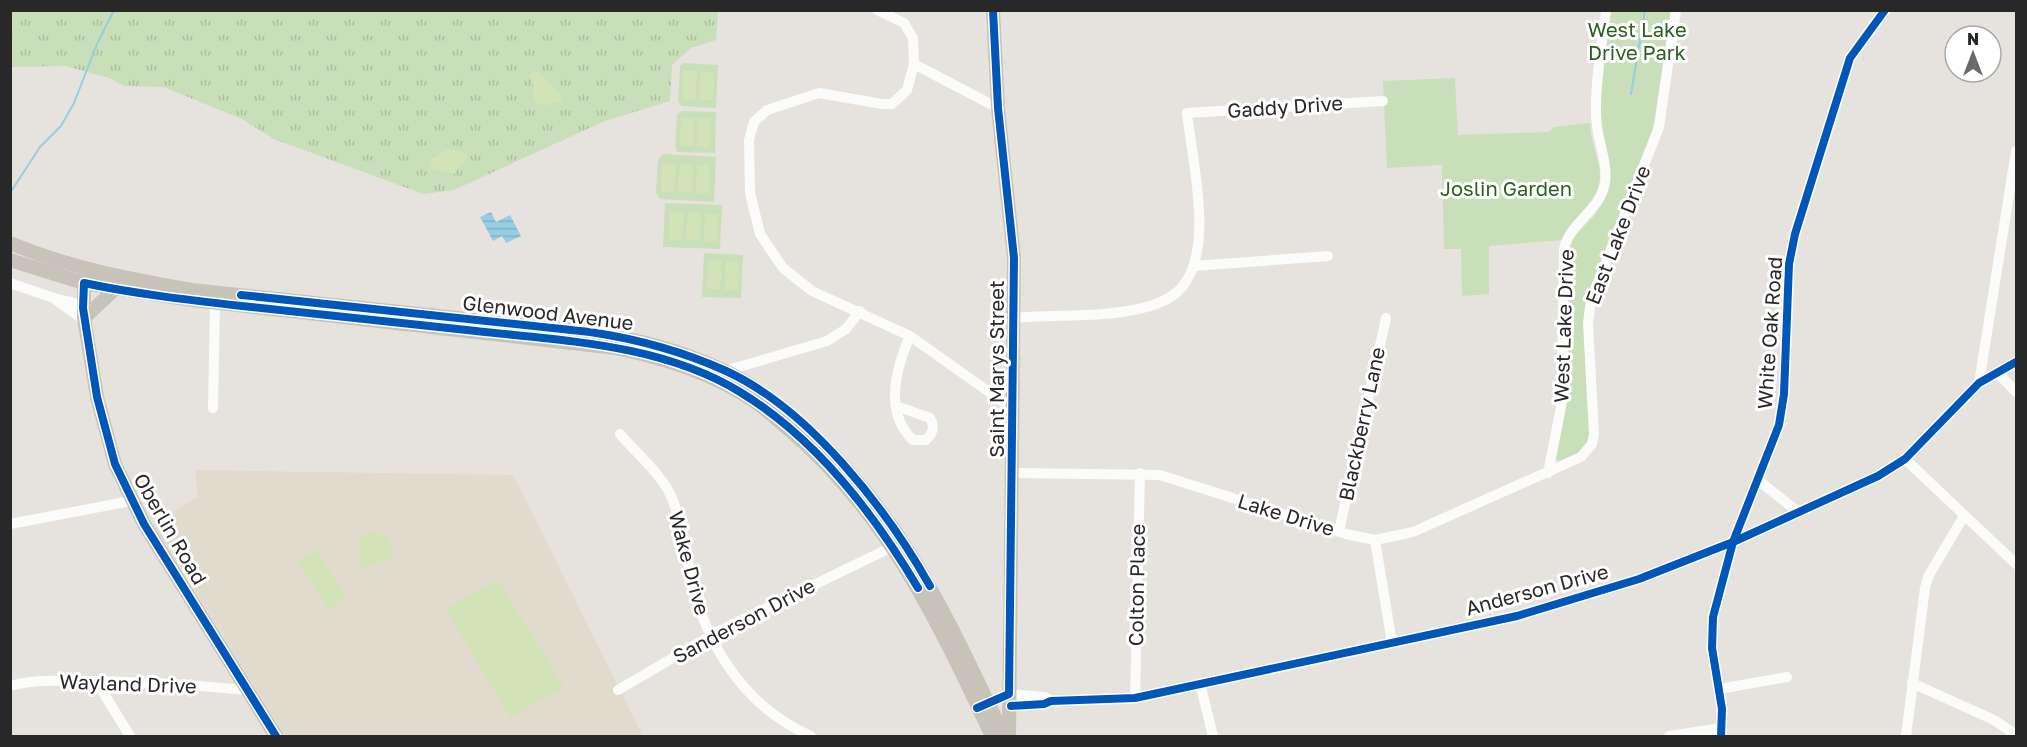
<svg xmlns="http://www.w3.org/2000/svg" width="2027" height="747" font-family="'Golos Text',sans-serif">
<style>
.education{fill:#e0dbcd}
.grass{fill:url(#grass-tufts)}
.park{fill:#c8dfb9}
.pitch{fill:#d2e3b7}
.water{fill:url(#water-rules)}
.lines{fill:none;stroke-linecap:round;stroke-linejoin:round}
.stream{stroke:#97cde3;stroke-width:2}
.minor{stroke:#fbfbfa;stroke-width:10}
.major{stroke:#c7c3b9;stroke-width:14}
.cycleway-casing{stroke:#fff;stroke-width:11}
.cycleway{stroke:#0057b8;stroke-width:8}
.labels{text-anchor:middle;stroke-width:6;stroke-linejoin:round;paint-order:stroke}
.park-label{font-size:20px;fill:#2a5f1f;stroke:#fff}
.street-label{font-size:20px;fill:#282828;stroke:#fff}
</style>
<defs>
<pattern id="grass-tufts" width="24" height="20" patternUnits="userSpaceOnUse" patternTransform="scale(1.5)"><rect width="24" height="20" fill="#c8dfb9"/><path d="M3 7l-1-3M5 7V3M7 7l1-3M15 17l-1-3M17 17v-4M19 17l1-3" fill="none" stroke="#acbf9f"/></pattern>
<pattern id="water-rules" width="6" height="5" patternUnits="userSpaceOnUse" patternTransform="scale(1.5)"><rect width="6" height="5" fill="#97cde3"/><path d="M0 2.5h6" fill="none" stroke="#82b0c3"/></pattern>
</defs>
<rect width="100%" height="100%" fill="#e6e3de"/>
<path class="education" d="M195 470 513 475 643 736H285L153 524 198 497Z"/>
<path class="grass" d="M10 11H718L716 40 691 48 672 65 670 101 605 121 454 190 423 194 274 139 242 119 163 87 124 86 109 78 65 66 11 67Z"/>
<g class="park">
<path d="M1611 11H1671L1653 128 1640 168 1590 293V438L1587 447 1561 463 1555 458 1566 407 1564 308 1569 246 1574 237 1595 215 1606 195 1600 94Z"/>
<path d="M684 63 718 65 716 108 681 106 678 101 680 66Z"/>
<path d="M1455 78 1458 135 1549 132 1554 127 1590 123C1590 138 1596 151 1599 166 1605 196 1580 218 1562 240L1489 246V294L1462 296 1461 249H1444L1442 165 1387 168 1383 81Z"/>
<path d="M682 111 716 112 715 153 678 152 675 147 677 114Z"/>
<path d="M663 154 716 157 714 202 660 199 656 193 658 160Z"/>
<path d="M665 203 722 205 720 249 663 247Z"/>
<path d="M704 253 743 255 741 298 702 297Z"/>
</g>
<g class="pitch">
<path d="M534 71C545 73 552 88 561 95V102L543 106 533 101 534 88 530 76Z"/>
<path d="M683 71H697L695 100 682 99Z"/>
<path d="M701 72H714L713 100H699Z"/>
<path d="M681 117 694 118 693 146H680Z"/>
<path d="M698 118 711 119 710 147H697Z"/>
<path d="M448 149 467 153 466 159 454 174 433 169 429 165 431 159Z"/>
<path d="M662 163 676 164 674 192 661 191Z"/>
<path d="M680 164 693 165 692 193 678 192Z"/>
<path d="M697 165H710L709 194 696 193Z"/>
<path d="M670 211 684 212 682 240H669Z"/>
<path d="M688 212 701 213 700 241 686 240Z"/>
<path d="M705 213 718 214 717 242 704 241Z"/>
<path d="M708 260 722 261 720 289H707Z"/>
<path d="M726 261 739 262 738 290H724Z"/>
<path d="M375 532 388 540 392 551 390 559 363 567 360 563 358 537Z"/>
<path d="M317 550 346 598 329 609 298 561Z"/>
<path d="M498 580 564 687 510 718 446 609Z"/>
</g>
<path class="water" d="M491 212 496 222 510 215 521 236 506 243 502 236 493 241 480 217Z"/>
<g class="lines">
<g class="stream">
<path d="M1631 94 1645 10"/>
<path d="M10 193 40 147 61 126 74 103 97 44 114 10"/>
</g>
<g class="minor">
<path d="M877 10 904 23 913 38 914 64 907 90 892 104H882L819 93 767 110 754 122 749 140 750 193 760 234 783 268 812 291 910 336 1013 409"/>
<path d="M914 64 998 108"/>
<path d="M1194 266 1328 256"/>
<path d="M10 283 54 298 83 305"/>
<path d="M56 300 85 321"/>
<path d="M1014 318C1054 314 1098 318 1138 309 1157 305 1177 298 1187 280 1212 239 1192 159 1187 113L1383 101"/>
<path d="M1997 372 2016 392"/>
<path d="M722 375 725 371 827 341 846 329 860 311"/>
<path d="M1979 383 2016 151"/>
<path d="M896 406 930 418C935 427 933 433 926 440H913C883 412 896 368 910 336"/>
<path d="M213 408 215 303"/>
<path d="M620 434C635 452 656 469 668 490 681 514 684 547 690 574 705 644 744 707 811 736"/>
<path d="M1905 459 2016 564"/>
<path d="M1013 473 1160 475 1346 534 1375 540 1413 532 1581 457 1592 444 1594 434 1588 323 1591 300 1659 127 1676 10"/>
<path d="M1548 473 1562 402 1564 249C1569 223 1600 211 1605 183 1608 160 1596 138 1596 115 1595 81 1602 45 1606 10"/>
<path d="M1758 480 1798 512"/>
<path d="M10 524 131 501"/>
<path d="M1339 531 1386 318"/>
<path d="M1375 540 1392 643"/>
<path d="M96 681 130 736"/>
<path d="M1200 683 1213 736"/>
<path d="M1912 683 1994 720 2016 735"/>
<path d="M10 686C33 679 56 681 79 681 135 681 191 685 246 690"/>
<path d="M1719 689 1787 677"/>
<path d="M618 690 717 632 898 544"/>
<path d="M1009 694 1045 697 1051 701"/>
<path d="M1135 698 1140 473"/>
<path d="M1011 706 1044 704 1051 701 1135 698 1517 616 1639 579 1733 542 1878 476 1905 459 1979 383 2016 362"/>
<path d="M1669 736 1722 728"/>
<path d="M1721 736 1722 709 1712 648 1713 617 1733 542 1779 425 1784 394 1789 264 1795 234 1850 58 1885 10"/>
<path d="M1906 736 1925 588 1929 575 1964 516"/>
</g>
<g class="major">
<path d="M993 10 998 108 1014 258 1009 736"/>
<path d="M10 243C69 268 130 279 192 290L590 332C637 339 682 351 725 371 752 383 774 402 796 420 902 511 945 614 1004 736"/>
<path d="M10 260 84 283 192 300 616 348C658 357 699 369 736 390 755 400 771 414 787 428 886 510 938 622 992 736"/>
<path d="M86 274 84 283V318L97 397 115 464 144 524 276 736"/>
<path d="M84 318 115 289"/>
</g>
<defs>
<g id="cycleway">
<path d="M241 295 590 332C637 339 682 351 726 371 809 409 886 508 930 586"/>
<path d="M1011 706 1044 704 1051 701 1135 698 1517 616 1639 579 1733 542 1878 476 1905 459 1979 383 2016 362"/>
<path d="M977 708 1009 694 1014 258 998 108 993 10"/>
<path d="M276 736 144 524 115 464 97 397 83 308 84 283C136 294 189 300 242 306 320 315 398 323 476 331 565 341 661 344 740 392 816 438 873 512 918 588"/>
<path d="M1721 736 1722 709 1712 648 1713 617 1733 542 1779 425 1784 394 1789 264 1795 234 1850 58 1885 10"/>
</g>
</defs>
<use href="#cycleway" class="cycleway-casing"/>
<use href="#cycleway" class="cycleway"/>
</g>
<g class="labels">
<g class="park-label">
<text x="1637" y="37">West Lake<tspan x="1637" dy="23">Drive Park</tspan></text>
<text x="1506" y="196">Joslin Garden</text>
</g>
<g class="street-label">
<text transform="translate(1285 107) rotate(-4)" y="7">Gaddy Drive</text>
<text transform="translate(1618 235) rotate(-69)" y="7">East Lake Drive</text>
<text transform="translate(548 313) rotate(7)" y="7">Glenwood Avenue</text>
<text transform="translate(1564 326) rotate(-88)" y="7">West Lake Drive</text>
<text transform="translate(1770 333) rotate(-86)" y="7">White Oak Road</text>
<text transform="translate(997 369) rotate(-90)" y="7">Saint Marys Street</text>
<text transform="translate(1362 424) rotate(-78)" y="7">Blackberry Lane</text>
<text transform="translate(1286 515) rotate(17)" y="7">Lake Drive</text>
<text transform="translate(170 529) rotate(60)" y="7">Oberlin Road</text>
<text transform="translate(689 563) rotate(75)" y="7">Wake Drive</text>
<text transform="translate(1137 585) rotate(-89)" y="7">Colton Place</text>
<text transform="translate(1537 590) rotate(-15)" y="7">Anderson Drive</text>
<text transform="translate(744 621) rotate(-28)" y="7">Sanderson Drive</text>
<text transform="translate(128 684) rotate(2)" y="7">Wayland Drive</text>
</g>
</g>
<rect width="2027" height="747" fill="none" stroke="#282828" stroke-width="24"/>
<g transform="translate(1973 54)"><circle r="28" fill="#ffffff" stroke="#a9a9a9" stroke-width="1.5"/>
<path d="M0-4.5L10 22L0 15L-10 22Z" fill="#6a6968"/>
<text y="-9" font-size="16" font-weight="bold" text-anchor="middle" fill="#282828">N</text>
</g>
</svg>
